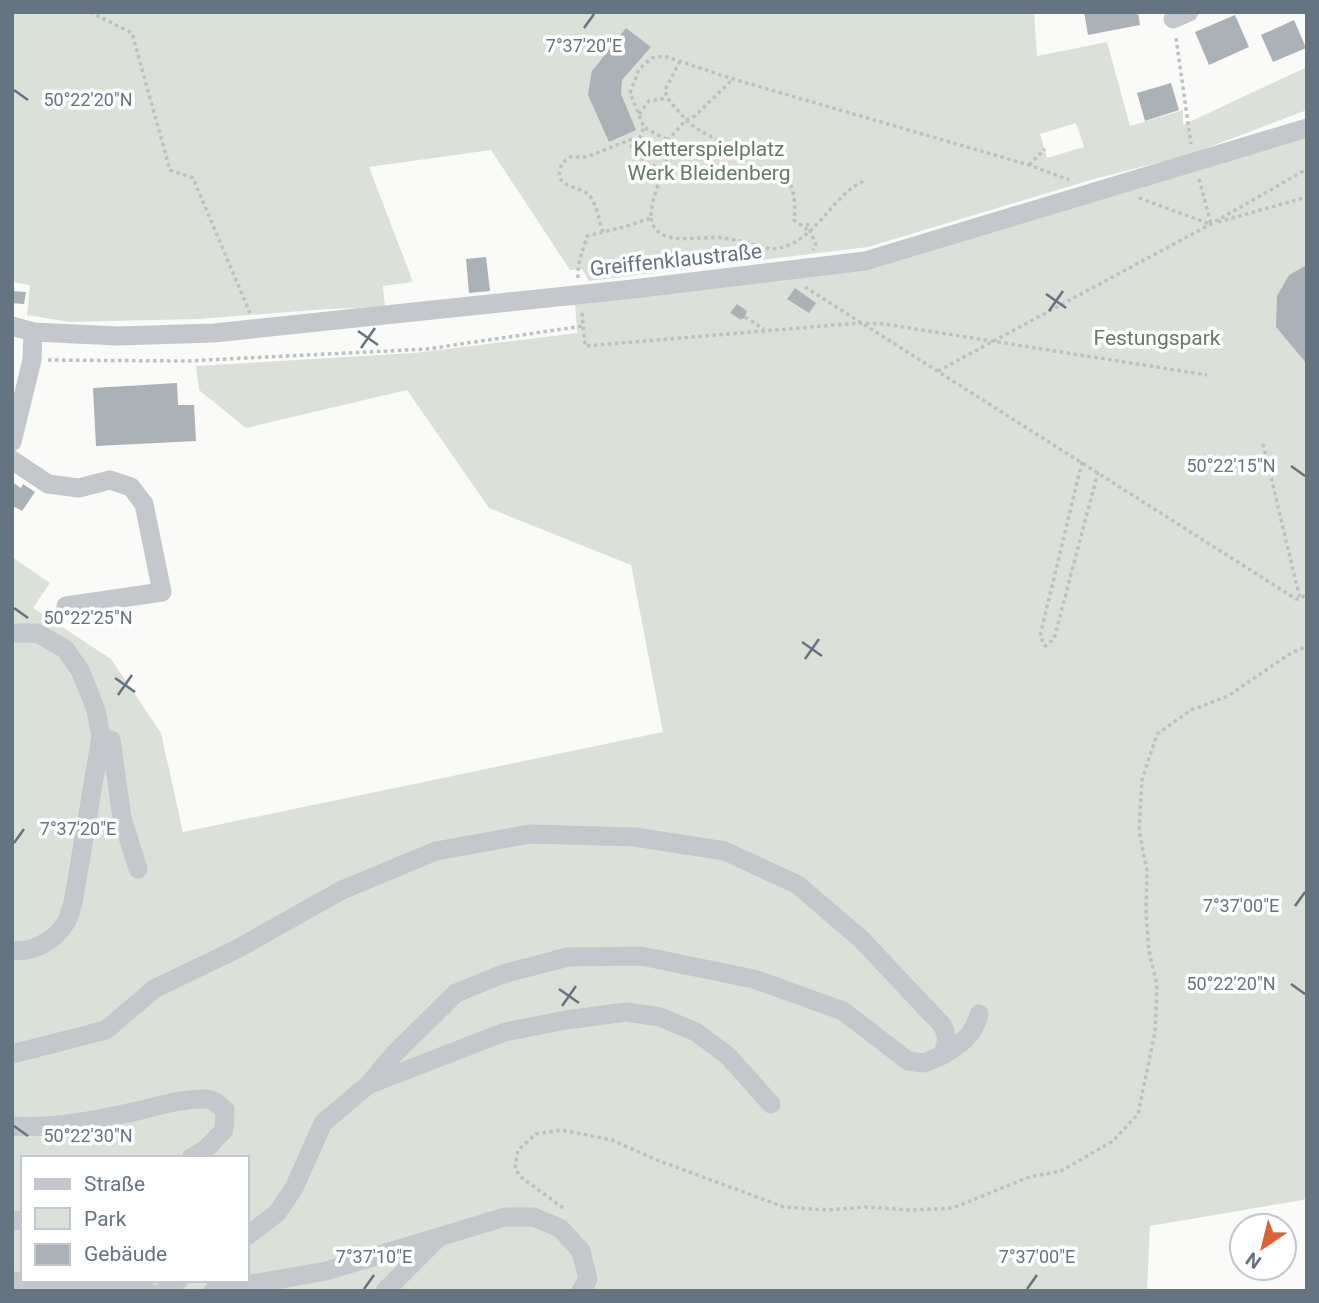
<svg xmlns="http://www.w3.org/2000/svg" width="1319" height="1303" font-family="Roboto,sans-serif">
<style>
.green{fill:#dbe1d9;fill-rule:evenodd}
.building{fill:#aab2b8}
.lines{fill:none;stroke-linecap:round;stroke-linejoin:round}
.path{stroke:#bec0c3;stroke-width:3.5;stroke-dasharray:3.5 3.5;stroke-linecap:butt}
.minor{stroke:#c4c7cb;stroke-width:19}
.ticks{fill:none;stroke:#667481;stroke-width:2.5}
.labels{text-anchor:middle;stroke-width:7;stroke-linejoin:round;paint-order:stroke}
.park-label{font-size:21px;fill:#677a65;stroke:#fff}
.street-label{font-size:21px;fill:#667481;stroke:#fff}
.ticks-label{font-size:18px;text-anchor:middle;fill:#667481;stroke:#fff;stroke-width:7;stroke-linejoin:round;paint-order:stroke}
</style>
<rect width="100%" height="100%" fill="#fafaf8"/>
<g class="green">
<path d="M12 12H1034L1037 56 1107 42 1130 126 1183 110V125L1307 67V110L1188 155 1094 179 868 247 589 281 582 269 570 270 491 150 369 167 413 282 383 286 385 307 328 309 198 319 69 322 27 315 30 285 12 282ZM1076 123 1084 147 1047 158 1040 134Z"/>
<path d="M1307 132V1196L1303 1200 1150 1226 1147 1291H12V557L50 583 33 608 111 659 161 733 183 832 663 732 631 565 489 508 407 390 246 428 199 390 196 366 414 353 577 333 575 303 775 278ZM23 1158H247V1280H23Z"/>
</g>
<g class="building">
<path d="M1084 12H1138L1140 25 1088 35Z"/>
<path d="M1235 15 1249 47 1209 65 1195 32Z"/>
<path d="M1294 20 1306 48 1273 62 1261 35Z"/>
<path d="M626 28 651 47 622 80 621 94 636 130 609 142 588 95 590 82 592 71Z"/>
<path d="M1171 83 1179 110 1145 121 1137 93Z"/>
<path d="M486 257 490 291 469 293 466 259Z"/>
<path d="M625 262 626 273 615 274 613 264Z"/>
<path d="M1307 265V364L1276 327 1277 296 1289 275Z"/>
<path d="M795 288 816 303 809 313 787 299Z"/>
<path d="M12 291 26 292 24 304 12 303Z"/>
<path d="M737 304 747 311 744 319 742 318 741 320 730 313Z"/>
<path d="M177 383 178 405H194L196 441 96 446 93 388Z"/>
<path d="M12 482 21 488 23 484 35 492 22 511 15 507 12 511Z"/>
</g>
<g class="lines">
<g class="path">
<path d="M90 12 132 33 170 170 193 178 250 313"/>
<path d="M1176 38 1191 144"/>
<path d="M680 61 665 90 667 98 686 120 695 116 733 79"/>
<path d="M639 114 649 101 667 98"/>
<path d="M645 128 668 140"/>
<path d="M1029 165 1045 149"/>
<path d="M662 169 644 162 640 150H632L631 144 640 137 644 127 630 93 639 69 652 58 664 56 733 79 1029 165 1069 180"/>
<path d="M1199 179 1211 224"/>
<path d="M1139 198 1210 224"/>
<path d="M651 218C656 249 700 235 723 238 739 240 755 245 771 249 807 247 824 212 848 191 853 186 860 184 866 179"/>
<path d="M1218 222 1307 197"/>
<path d="M807 223 816 245 813 250"/>
<path d="M603 232C599 221 597 205 590 196 582 186 555 188 560 170 561 163 564 161 570 157H586L635 138"/>
<path d="M578 278C577 263 583 251 587 236L624 227 651 218C651 190 670 167 668 140L686 120C700 133 716 138 732 148 739 154 745 161 752 166 759 171 770 168 778 172 795 179 796 205 794 220L809 231"/>
<path d="M805 287 1296 599H1300L1307 594"/>
<path d="M582 313 585 346 859 323 884 324 1207 375"/>
<path d="M745 317 764 329"/>
<path d="M48 360 186 361 427 349 583 326"/>
<path d="M938 371 1211 224 1307 169"/>
<path d="M1263 444 1300 599"/>
<path d="M1082 462 1040 636 1045 646 1054 639 1098 472"/>
<path d="M563 1208 521 1177 515 1169 518 1150 536 1134 562 1130 612 1140 657 1160 784 1207 828 1210 865 1207 911 1210 953 1208 1029 1177 1061 1171 1113 1141 1138 1114 1155 1032 1157 985 1149 951 1146 913 1147 871 1139 830 1142 780 1157 734 1191 710 1228 696 1291 653 1307 646"/>
</g>
<g class="minor">
<path d="M1173 19 1189 12"/>
<path d="M12 326 33 332 118 336 214 333 633 289 865 261 1307 128"/>
<path d="M12 442 32 360 33 332"/>
<path d="M12 460 48 484 79 488 110 480 131 487 144 504 162 592 66 606"/>
<path d="M12 633H37L65 649 80 670 96 710 101 737 73 903C71 909 69 918 65 924 55 940 31 954 12 950"/>
<path d="M101 737 111 740 122 818 138 869"/>
<path d="M12 1054 106 1030 154 989 237 949 342 890 436 851 530 834 635 837 725 851 798 885 861 939 943 1026 947 1039 943 1055 924 1063 908 1061 843 1011 754 979 641 956 568 957 503 974 456 993 394 1054 369 1084 323 1123 294 1188 277 1213 247 1236"/>
<path d="M943 1055C961 1044 974 1035 979 1014"/>
<path d="M373 1083 505 1032 566 1020 626 1012 660 1017 696 1032 728 1056 771 1104"/>
<path d="M12 1126C54 1129 96 1120 137 1111 158 1106 184 1098 207 1099 215 1100 219 1105 225 1110L224 1130 206 1149 191 1158"/>
<path d="M12 1221 23 1220"/>
<path d="M12 1281 40 1285 148 1291"/>
<path d="M163 1291 179 1280"/>
<path d="M213 1291 326 1271 505 1217H533L560 1228 581 1251 588 1279 581 1291"/>
<path d="M385 1291 439 1237"/>
</g>
</g>
<path class="ticks" d="M584 28 594 14M14 90 28 100M1046 294 1066 308M1049 311 1063 291M358 331 378 345M361 348 375 328M1291 466 1305 476M14 608 28 618M802 642 822 656M805 659 819 639M115 678 135 692M118 695 132 675M14 843 24 829M1295 906 1305 892M1291 984 1305 994M559 989 579 1003M562 1006 576 986M14 1126 28 1136M364 1289 374 1275M1027 1289 1037 1275"/>
<g class="labels">
<g class="park-label">
<text x="709" y="156">Kletterspielplatz<tspan x="709" dy="24">Werk Bleidenberg</tspan></text>
<text x="1157" y="345">Festungspark</text>
</g>
<g class="street-label">
<text transform="translate(676 260) rotate(-6)" y="7">Greiffenklaustraße</text>
</g>
</g>
<g class="ticks-label">
<text x="584" y="52">7°37'20"E</text>
<text x="88" y="106">50°22'20"N</text>
<text x="1231" y="472">50°22'15"N</text>
<text x="88" y="624">50°22'25"N</text>
<text x="78" y="835">7°37'20"E</text>
<text x="1241" y="912">7°37'00"E</text>
<text x="1231" y="990">50°22'20"N</text>
<text x="88" y="1142">50°22'30"N</text>
<text x="374" y="1263">7°37'10"E</text>
<text x="1037" y="1263">7°37'00"E</text>
</g>
<rect width="1319" height="1303" fill="none" stroke="#667481" stroke-width="28"/>
<rect x="21" y="1156" width="228" height="126" fill="#ffffff" stroke="#c2c7cd" stroke-width="2"/>
<rect x="35" y="1179" width="35" height="10" fill="#c4c7cb" stroke="#c2c7cd" stroke-width="2"/>
<text x="84" y="1191" font-size="21" fill="#667481">Straße</text>
<rect x="35" y="1208" width="35" height="21" fill="#dbe1d9" stroke="#c2c7cd" stroke-width="2"/>
<text x="84" y="1226" font-size="21" fill="#667481">Park</text>
<rect x="35" y="1244" width="35" height="21" fill="#aab2b8" stroke="#c2c7cd" stroke-width="2"/>
<text x="84" y="1261" font-size="21" fill="#667481">Gebäude</text>
<g transform="translate(1263 1247) rotate(215)"><circle r="33" fill="#ffffff" stroke="#c2c7cd" stroke-width="2"/>
<path d="M0-5L12 26L0 18L-12 26Z" fill="#db6336"/>
<text y="-10" font-size="19" font-weight="bold" text-anchor="middle" fill="#667481">N</text>
</g>
</svg>
